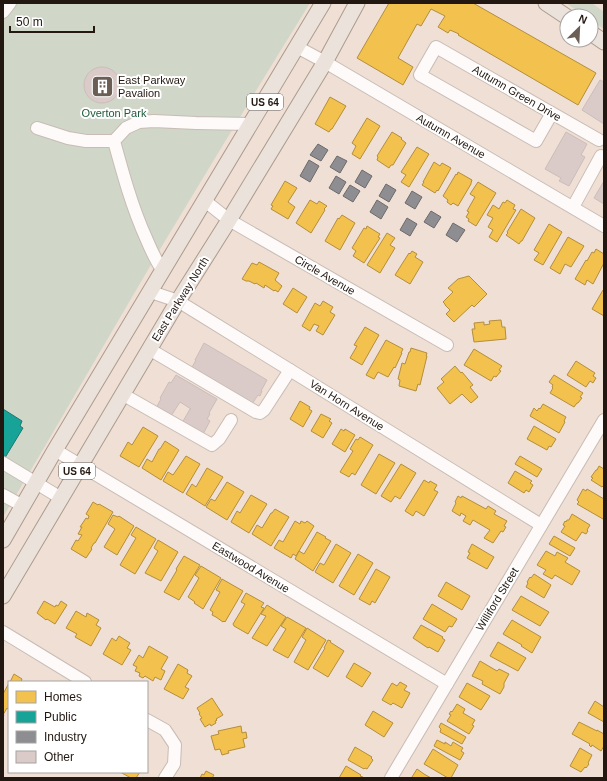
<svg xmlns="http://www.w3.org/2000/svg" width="607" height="781" font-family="Arial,sans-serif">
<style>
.green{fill:#d0d7c8}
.homes{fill:#f2c14e;stroke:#b48e3c}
.public{fill:#17a398;stroke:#1b7970}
.industry{fill:#8d8d92;stroke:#6d6a6b}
.building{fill:#dacbc8;stroke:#cbbdbb}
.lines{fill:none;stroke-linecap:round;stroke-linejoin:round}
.minor-casing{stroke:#c8bcb4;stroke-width:14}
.major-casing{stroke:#ad9b8c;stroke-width:17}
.minor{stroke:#fdfaf9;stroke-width:12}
.major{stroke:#ebe2dc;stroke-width:15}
.labels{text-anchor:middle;stroke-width:4;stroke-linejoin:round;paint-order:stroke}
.shield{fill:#fff;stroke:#655d58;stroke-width:1}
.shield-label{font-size:10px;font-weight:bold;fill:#231811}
.poi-label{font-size:11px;fill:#231811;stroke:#fff;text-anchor:start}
.street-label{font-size:11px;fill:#231811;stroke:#fff}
.park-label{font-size:11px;fill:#1e5a3b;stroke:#fff}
</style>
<rect width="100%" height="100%" fill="#efdfd4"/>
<g class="green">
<path d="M3 3H310C261 82 213 161 165 241 111 332 58 425 3 517Z"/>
<path d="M566 3H592L604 12V29L591 20V16H585Z"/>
</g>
<g class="homes">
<path d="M389 3H473L596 73 578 105 458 35 459 34 450 30 448 33 438 27 445 16 431 9 421 26 417 24 398 58 413 67 403 85 357 58Z"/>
<path d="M330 97 346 106 332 129H331L329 132 315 124Z"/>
<path d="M367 118 380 126 360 159 352 154 356 146 352 143Z"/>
<path d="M392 132 402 138 401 139 406 143 393 165H391L389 168 377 160 378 157 377 156Z"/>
<path d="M417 147 429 154 409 187 401 182 406 175 401 172Z"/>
<path d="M434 162 440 166 442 163 451 168 438 191 437 190 435 193 422 185 424 182H423Z"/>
<path d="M458 172 472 180 471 183V184L458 206 453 203 451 205 447 202 448 200 443 196 456 174 457 175Z"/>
<path d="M285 181 297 188 288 202 295 207 288 219 271 209 273 206 271 205Z"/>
<path d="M478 182 496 193 476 226 468 221 469 219 466 217 469 212 467 211 475 197 470 194Z"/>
<path d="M310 200 317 204 319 201 327 206 324 209 325 210 311 233 296 223Z"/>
<path d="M507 200 515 205 513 209 516 210 497 242 489 237 493 230 488 227 493 218 487 215 493 205 499 209 503 202 505 203Z"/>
<path d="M521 209 535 218 522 241H521L519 244 506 235 508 233 507 232Z"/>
<path d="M342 215 355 223 340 250 325 241 338 218 339 219Z"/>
<path d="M549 224 562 232 543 265 534 260 539 253 534 250Z"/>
<path d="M367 226 380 234 378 237 380 238 364 263 353 256 356 251 352 248 364 228 366 229Z"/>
<path d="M387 233 395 238 390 245 395 248 380 273 367 265Z"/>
<path d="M568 237 584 246 571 267 565 264 560 274 550 268Z"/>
<path d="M596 249 604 254V263L593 284 587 280 585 285 575 279 586 260 587 261 592 252 594 253Z"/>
<path d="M412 251 417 254 415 257 423 262 410 284 395 275 409 253 410 254Z"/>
<path d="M259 262 279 273 275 280 282 286 278 292 275 290 274 291 265 285 264 288 256 283 255 284 249 281H246L242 279 252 263 257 265Z"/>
<path d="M469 276 487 294 474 307 472 305 454 322 446 314 450 310 445 305V304L443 302 453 292 448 288 458 279Z"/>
<path d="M293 288 307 297 297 313 283 304Z"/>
<path d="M603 290H604V316L592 309Z"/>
<path d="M323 301 333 307 330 312 335 315 323 335 316 331 319 326 314 324 310 331 302 326 315 303 320 306Z"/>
<path d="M501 320 502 327H505L506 339 474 342 472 329H475L474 323 484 322V325L490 324 489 321Z"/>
<path d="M365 327 379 335 362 365 350 358 357 346 354 345Z"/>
<path d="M386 340 403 349 401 353H402L395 368 394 367 388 377 378 372 374 379 366 375Z"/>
<path d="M411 348 427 353 426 356H427L420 385 418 384 416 391 399 386 400 380 398 379 402 363 405 364 409 352H410Z"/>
<path d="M474 349 502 366 499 370 501 371 496 377 494 376 491 381 464 365Z"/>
<path d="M576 361 595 373 593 376 596 378 593 383 590 381 586 387 567 375Z"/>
<path d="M455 366 461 373 462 372 473 385 470 387 478 397 471 403 462 394 450 404 437 388 444 382 441 379Z"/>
<path d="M554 375 583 393 580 397 582 398 578 403H577L574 407 550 393 553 388 552 387 553 385 549 382Z"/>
<path d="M300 401 310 407 309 409 312 411 303 427 290 419Z"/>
<path d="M543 404 566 417 564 421 565 422 559 433 530 416 534 408 537 411 539 408 540 409Z"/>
<path d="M321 414 331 419 329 421 332 423 323 438 311 431Z"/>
<path d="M534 426 556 439 551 447 549 446 547 450 527 439Z"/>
<path d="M143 427 158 436 139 467 120 456 128 442 132 445Z"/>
<path d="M341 429 344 431 345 429 355 435 345 452 332 444Z"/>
<path d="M360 437 373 445 355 475 352 473 349 477 340 472 353 451 350 449 356 439 358 440Z"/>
<path d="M165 441 179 450 161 480 142 468 147 459 152 462 159 449H160Z"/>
<path d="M379 454 395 463 376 494 361 485Z"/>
<path d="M186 456 200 464 183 493 163 481 168 472 173 475Z"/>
<path d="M520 456 542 469 537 477 515 464Z"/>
<path d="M401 464 416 473 400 499 395 496 391 502 381 496Z"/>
<path d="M599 466 604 469V486H603L602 487 591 480 593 478 591 477 596 470H597Z"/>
<path d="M207 468 223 477 205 506 186 494 192 484 196 487Z"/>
<path d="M515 471 532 481 530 483 533 485 529 492 526 490 524 493 508 483Z"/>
<path d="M424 480 429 483 430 481 437 485 434 490 438 492 424 516 416 511 413 516 405 511Z"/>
<path d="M227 482 244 492 227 520 206 507 211 499 215 501Z"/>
<path d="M583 489 586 491 587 489 604 499V518L603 519 577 504 579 502 577 500Z"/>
<path d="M251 495 267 504 249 533 231 522 237 511 240 513Z"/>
<path d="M458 496 461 498 462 496 486 509 488 506 496 511 494 514 507 521 504 526 506 527 503 532 501 531 493 543 484 538 490 530 473 520 470 525 463 521 466 516 461 513 460 516 452 511 456 503 455 502Z"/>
<path d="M93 502 98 505 99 504 113 512 95 543H94L91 548 92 549 86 558 71 549 76 540 78 541 82 535 78 534 82 527H80L86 518 88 519 89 516 86 514Z"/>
<path d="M275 509 289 517 271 546 252 534 257 525 262 528 271 513H272Z"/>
<path d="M572 514 590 525 587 530 588 531 586 534 582 532 576 541 561 532 565 526 563 525 565 521 566 522 567 520H569Z"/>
<path d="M113 515 118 517 119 516 134 526 117 555 104 547 115 529 108 524Z"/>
<path d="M295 521 300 524 301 521 305 523 307 521 314 526 296 556 293 554 291 558 274 548 279 540 283 542Z"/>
<path d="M136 527 156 539 135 574 120 565 136 538 131 535Z"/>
<path d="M317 532 326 537 325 538 331 541 313 571 295 559 299 551 304 554Z"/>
<path d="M554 536 575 548 570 556 549 544Z"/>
<path d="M158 540 178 552 161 581 145 573 158 551 154 548Z"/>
<path d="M336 544 351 553 333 583 315 572 320 563 324 565Z"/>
<path d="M472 544 494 557 487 569 467 558 470 553 468 552Z"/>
<path d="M546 551 555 556 557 552 568 558 565 562 580 571 572 585 555 575 552 579 543 574 546 570 537 565Z"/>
<path d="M358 554 373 563 354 595 339 586Z"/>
<path d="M184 556 200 565 179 600 164 592 177 570 176 569Z"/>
<path d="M201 566 221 578 203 609 194 603 195 602 188 597 199 578 195 575Z"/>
<path d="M376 569 390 577 375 603 372 601 370 605 359 599Z"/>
<path d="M534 574 551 585 544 598 526 587 528 583 527 582 530 577 531 578Z"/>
<path d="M222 579 243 591 225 622 224 621 223 622 216 617 212 615 213 612 210 610 220 592 216 590Z"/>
<path d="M446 582 470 596 462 610 438 596Z"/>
<path d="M246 593 264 603 261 607 264 608 248 634 234 626 233 624 245 604 241 602Z"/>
<path d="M521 596 549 612 540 626 512 610Z"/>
<path d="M44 601 55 607 56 605 58 606 61 601 67 605 55 624 47 619 46 620 37 613Z"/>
<path d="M432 604 457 619 452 627 449 626 445 632 423 619Z"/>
<path d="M267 605 286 617 267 646 252 638 266 616 261 614Z"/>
<path d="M76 611 86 617 87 613 99 620 96 625 101 628 91 646 75 637 77 634 66 628Z"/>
<path d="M287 617 306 628 288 658 273 650 286 629 281 626Z"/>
<path d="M512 620 541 637 532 653 521 646 522 645 503 634Z"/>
<path d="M421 625 443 637 442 638 445 640 438 652 429 647 428 648 413 638Z"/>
<path d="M307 628 326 640 308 670 294 662 306 640 302 637Z"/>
<path d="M119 636 130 643 127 648 131 650 122 665 103 654 112 638 116 641Z"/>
<path d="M328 640 331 641 330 642 344 651 328 677 313 668 325 648H324Z"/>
<path d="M498 642 526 658 518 671 490 656Z"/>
<path d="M149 646 168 657 161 669 165 671 161 680 155 677 153 681 145 676 143 678 139 676 140 673 135 671 137 667 133 665 139 655 143 658Z"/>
<path d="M480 661 497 671 499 669 509 674 504 683V687L500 694 482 684 483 681 472 676Z"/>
<path d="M354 663 371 673 362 687 346 677Z"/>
<path d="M178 664 188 670 187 673 192 676 185 687 189 689 183 699 164 689Z"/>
<path d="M14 674 22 679 21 682H10Z"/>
<path d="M400 682 407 686 404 690 410 693 402 708 393 703 391 705 382 700 392 683 397 686Z"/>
<path d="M9 683V710L7 708 3 715H4L3 717V694Z"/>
<path d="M467 683 490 696 481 710 459 697Z"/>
<path d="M212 698 223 715 216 719 217 720 216 721H215L216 723 211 726 210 724 205 727 200 719 202 718 199 714 200 713 197 708Z"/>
<path d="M595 701 604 707V722L588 713Z"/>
<path d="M457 704 465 709 463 713 475 720 472 725 474 726 469 734 447 721 451 715 449 714 451 711 452 712Z"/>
<path d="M373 711 393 723 384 737 365 725Z"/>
<path d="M579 722 597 731V730L604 734V746L601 751 592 745 591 747 589 745 590 744 572 734Z"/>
<path d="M441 723 466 737 462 744 440 732 441 729 439 727Z"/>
<path d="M241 726 242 733 246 732 247 738 243 739 245 747 228 751 229 753 222 755 220 749 215 750 211 736 219 734 218 731Z"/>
<path d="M437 740 445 744V742L451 746 453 742 463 748 461 751 464 753 460 760 434 746Z"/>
<path d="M355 747 372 757 371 758 373 760 367 769 365 768 364 769 348 760Z"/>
<path d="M580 748 592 755 588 763 589 764 586 768 585 767 581 772 570 766Z"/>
<path d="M433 749 458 765 451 778H448L424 764Z"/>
<path d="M346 766 361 775 360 776 363 777V778H339Z"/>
<path d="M417 769 424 774 431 778H414L412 777Z"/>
<path d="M206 771 214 775 212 778H200L202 774 204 775Z"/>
<path d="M120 772H140L136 778H131Z"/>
</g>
<path class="public" d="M3 409 22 421 20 426 23 428 3 461Z"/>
<g class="industry">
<path d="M318 144 328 150 321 161 310 155Z"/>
<path d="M337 156 347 161 340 173 330 167Z"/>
<path d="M309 160 319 166 310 182 300 176Z"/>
<path d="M362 170 372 176 365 188 355 182Z"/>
<path d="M336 176 346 182 339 194 329 188Z"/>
<path d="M386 184 396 190 389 202 379 196Z"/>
<path d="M350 185 360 191 353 202 343 196Z"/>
<path d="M412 191 422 197 415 209 405 203Z"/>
<path d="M377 200 388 207 381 219 370 212Z"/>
<path d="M431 211 441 217 434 228 424 222Z"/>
<path d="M407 218 417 224 410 236 400 230Z"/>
<path d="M453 223 465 230 457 242 446 235Z"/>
</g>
<g class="building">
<circle cx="102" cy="85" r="18"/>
<path d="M600 80 604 82V124L582 110Z"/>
<path d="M566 132 587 144 581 155 585 157 569 186 559 181 561 178 545 169Z"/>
<path d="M604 181V204L594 198Z"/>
<path d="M204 343 267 380 261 391H262L260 396 258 395 252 404 191 369 196 360H195Z"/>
<path d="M176 375 217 399 209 413 210 414 207 419 210 421 203 434 182 423 190 409H191L180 402 171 416 156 408 161 399 160 398 169 382 171 383Z"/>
</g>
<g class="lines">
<defs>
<g id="minor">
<path d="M3 12 10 3"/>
<path d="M297 47 325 62 604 226"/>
<path d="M552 113 536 141 420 75 436 47 599 140"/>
<path d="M37 128 68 138 86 141H114"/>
<path d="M205 201 229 220 447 345"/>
<path d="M573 207 601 156"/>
<path d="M163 271C156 261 151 250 146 238 132 207 123 174 114 141L126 128 139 122 154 121 196 123 251 124"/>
<path d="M151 292 178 301 541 525"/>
<path d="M149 349 256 412 260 413 264 410 290 370"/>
<path d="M122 394 212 445 219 439 231 420"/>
<path d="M55 450 447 684"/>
<path d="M3 463 61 498"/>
<path d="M3 495 23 506"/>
<path d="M3 632 85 682"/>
<path d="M147 720 165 730 175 745 174 764 165 778"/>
<path d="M391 778 604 420"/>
</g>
<g id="major">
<path d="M546 3 567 17"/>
<path d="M591 33 604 42"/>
<path d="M3 540 55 450 323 3"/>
<path d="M3 596 178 301 229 220 325 62 357 3"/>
</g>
</defs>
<use href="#minor" class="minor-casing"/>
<use href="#major" class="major-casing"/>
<use href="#minor" class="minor"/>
<use href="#major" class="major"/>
</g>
<defs>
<symbol id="building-square" viewBox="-11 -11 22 22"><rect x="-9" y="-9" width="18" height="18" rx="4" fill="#6a5e55" stroke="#fff"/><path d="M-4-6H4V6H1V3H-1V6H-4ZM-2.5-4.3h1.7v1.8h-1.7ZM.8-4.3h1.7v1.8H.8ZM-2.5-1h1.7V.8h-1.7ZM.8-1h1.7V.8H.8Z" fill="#fff"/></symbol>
</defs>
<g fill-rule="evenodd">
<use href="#building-square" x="90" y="74" width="25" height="25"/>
</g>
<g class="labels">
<g class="shield">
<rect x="247" y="94" width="36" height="16" rx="3"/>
<rect x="59" y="463" width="36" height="16" rx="3"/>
</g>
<g class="shield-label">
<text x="265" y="106">US 64</text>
<text x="77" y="475">US 64</text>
</g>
<g class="poi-label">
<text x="118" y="84">East Parkway<tspan x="118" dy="13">Pavalion</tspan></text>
</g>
<g class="street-label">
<text transform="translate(517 93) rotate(30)" y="4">Autumn Green Drive</text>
<text transform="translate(451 136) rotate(30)" y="4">Autumn Avenue</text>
<text transform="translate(325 275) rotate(30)" y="4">Circle Avenue</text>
<text transform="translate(180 299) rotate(-58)" y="4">East Parkway North</text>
<text transform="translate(347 405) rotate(32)" y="4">Van Horn Avenue</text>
<text transform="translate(251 567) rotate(31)" y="4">Eastwood Avenue</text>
<text transform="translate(497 599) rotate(-59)" y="4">Williford Street</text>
</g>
<g class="park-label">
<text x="114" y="117">Overton Park</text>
</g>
</g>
<rect width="607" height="781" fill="none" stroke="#231811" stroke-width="8"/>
<rect x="8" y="681" width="140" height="92" fill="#ffffff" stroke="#a7a3a0"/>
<rect x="16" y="691" width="20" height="12" fill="#f2c14e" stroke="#a7a3a0"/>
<text x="44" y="701" font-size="12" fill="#231811">Homes</text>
<rect x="16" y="711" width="20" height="12" fill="#17a398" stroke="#a7a3a0"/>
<text x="44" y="721" font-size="12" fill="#231811">Public</text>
<rect x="16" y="731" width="20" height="12" fill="#8d8d92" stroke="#a7a3a0"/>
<text x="44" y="741" font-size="12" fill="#231811">Industry</text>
<rect x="16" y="751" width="20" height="12" fill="#dacbc8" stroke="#a7a3a0"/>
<text x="44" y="761" font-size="12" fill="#231811">Other</text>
<g transform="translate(579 28) rotate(24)"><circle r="19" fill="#ffffff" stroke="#a7a3a0"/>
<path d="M0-3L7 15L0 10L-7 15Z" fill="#6a5e55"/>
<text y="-6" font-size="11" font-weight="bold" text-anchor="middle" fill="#231811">N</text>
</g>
<path d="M10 26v6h84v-6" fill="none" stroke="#231811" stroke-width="2"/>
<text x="16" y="26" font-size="12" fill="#231811" stroke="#ffffff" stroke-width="3" paint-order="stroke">50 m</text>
</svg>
